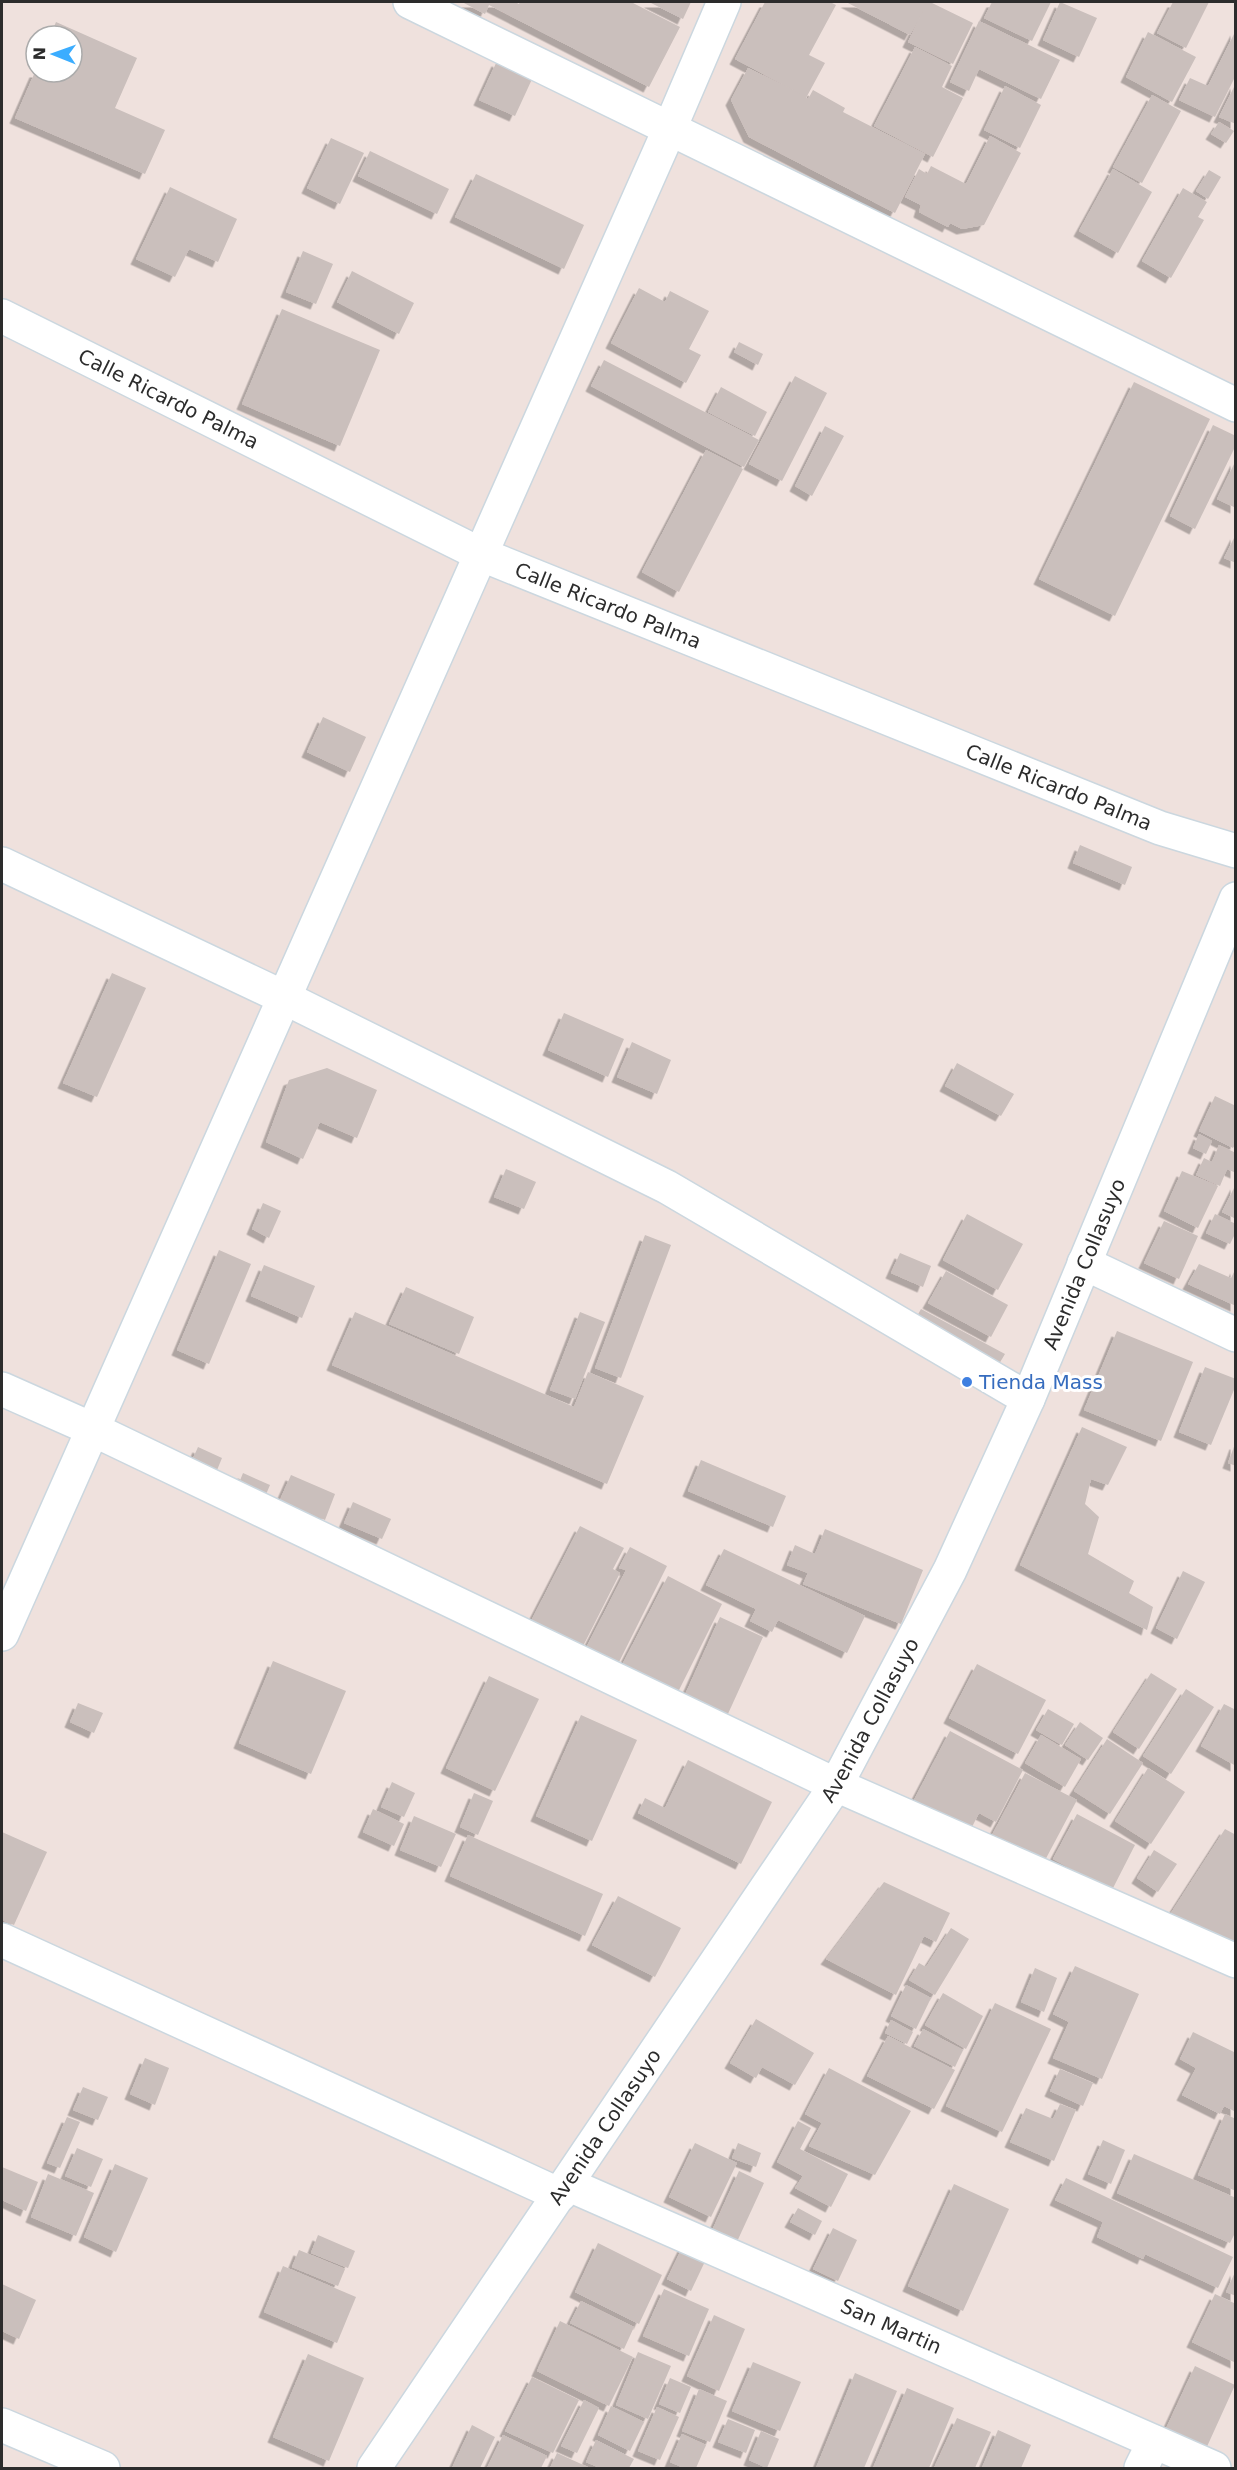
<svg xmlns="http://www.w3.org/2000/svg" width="1237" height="2470" font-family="'DejaVu Sans',sans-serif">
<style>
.building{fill:#cabfbc;filter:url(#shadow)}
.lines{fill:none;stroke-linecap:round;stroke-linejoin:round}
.street-casing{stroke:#cbd7df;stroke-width:36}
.secondary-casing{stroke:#cbd7df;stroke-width:36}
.street{stroke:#fff;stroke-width:33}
.secondary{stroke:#fff;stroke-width:33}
.shop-dot{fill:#3f7fe0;stroke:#fff;stroke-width:2}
.labels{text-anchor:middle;stroke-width:6;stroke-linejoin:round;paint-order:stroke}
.street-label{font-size:20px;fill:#2c2c2c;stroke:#fff}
.shop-label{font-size:20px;fill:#366cbe;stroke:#fff;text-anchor:start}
</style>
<defs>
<filter id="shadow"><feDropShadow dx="-5.5" dy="5.5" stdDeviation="0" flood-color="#0004"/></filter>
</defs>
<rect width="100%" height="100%" fill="#efe1dd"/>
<g class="building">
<path d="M462 2H515L519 4 520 2H631L680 27 649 87 489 5 485 14Z"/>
<path d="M649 2H691L683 19Z"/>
<path d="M765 2H830L836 5 809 55 825 63 806 98 808 99 813 90 845 108 843 112 925 154 895 213 749 137 731 100 748 68 801 94 735 59Z"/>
<path d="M846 2H930L973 23 953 64 908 42 923 11 910 35Z"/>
<path d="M992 2H1051L1032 41 984 18Z"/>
<path d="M1060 2 1097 18 1079 57 1043 40Z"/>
<path d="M1173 2H1209L1186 48 1157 33Z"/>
<path d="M979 21 1060 60 1041 99 979 69 969 91 950 82Z"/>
<path d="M56 22 137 58 115 108 165 130 145 174 15 118 35 72H72V36H50Z"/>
<path d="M1236 30V75L1215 117 1179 100 1190 78 1208 86Z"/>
<path d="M1148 32 1196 57 1172 102 1126 77Z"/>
<path d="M915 47 952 66 942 87 963 98 933 157 874 126Z"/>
<path d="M497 61 533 77 515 116 479 100Z"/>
<path d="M1236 83V124L1219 117Z"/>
<path d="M1005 86 1041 105 1020 148 984 130Z"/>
<path d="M1152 95 1181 111 1142 183 1113 167Z"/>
<path d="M1219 122 1234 131 1226 143 1211 134Z"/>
<path d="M990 136 1021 153 984 225 962 229 950 223 948 227 919 212 921 205 905 197 919 169 927 174 931 166 966 184Z"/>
<path d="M331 138 364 153 340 204 307 188Z"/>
<path d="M370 151 449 189 437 214 358 176Z"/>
<path d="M1113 169 1152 192 1118 253 1079 231Z"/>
<path d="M1209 170 1221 177 1208 199 1196 191Z"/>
<path d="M476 174 584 225 564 269 455 217Z"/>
<path d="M170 187 237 219 218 262 189 249 175 277 136 259Z"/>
<path d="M1183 188 1207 202 1198 217 1204 220 1171 278 1142 261Z"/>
<path d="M303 251 333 264 316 304 286 292Z"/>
<path d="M352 271 414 303 399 334 337 302Z"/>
<path d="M639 288 665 302 670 291 709 311 689 349 701 355 686 383 611 343Z"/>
<path d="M282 309 380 350 340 446 242 404Z"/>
<path d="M739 342 763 354 758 365 734 352Z"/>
<path d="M604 360 759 440 744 467 591 386Z"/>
<path d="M795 376 827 393 782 481 749 464Z"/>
<path d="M1134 382 1210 419 1115 616 1039 579Z"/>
<path d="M721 387 767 412 755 436 708 412Z"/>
<path d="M1213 425 1236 436V445L1195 529 1170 516Z"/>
<path d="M825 426 844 436 812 496 795 486Z"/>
<path d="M706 450 743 469 679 592 642 572Z"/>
<path d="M1236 460V508L1217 499Z"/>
<path d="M1236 534V563L1224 558Z"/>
<path d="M323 717 366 737 350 772 307 752Z"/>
<path d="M1080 845 1132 867 1125 885 1073 863Z"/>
<path d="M112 973 146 988 97 1097 63 1083Z"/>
<path d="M564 1013 624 1039 608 1077 548 1050Z"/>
<path d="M632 1042 671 1060 657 1094 617 1077Z"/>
<path d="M957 1063 1014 1094 1001 1116 945 1086Z"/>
<path d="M327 1068 377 1090 357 1138 320 1122 303 1159 266 1142 289 1080Z"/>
<path d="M1215 1096 1236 1106V1143L1233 1148 1199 1131Z"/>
<path d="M1199 1134 1212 1141 1206 1154 1193 1148Z"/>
<path d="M1219 1145 1236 1153V1173L1227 1169 1220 1186 1196 1175 1204 1158 1212 1162Z"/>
<path d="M506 1169 536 1182 524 1209 494 1197Z"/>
<path d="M1182 1171 1218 1186 1198 1228 1164 1211Z"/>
<path d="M1236 1184V1219L1222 1212Z"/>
<path d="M263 1203 281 1211 269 1238 252 1229Z"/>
<path d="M967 1214 1023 1244 998 1290 943 1260Z"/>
<path d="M1215 1214 1236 1224V1232L1230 1244 1206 1233Z"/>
<path d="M1164 1221 1198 1236 1179 1279 1144 1263Z"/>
<path d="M645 1235 671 1245 621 1378 595 1368Z"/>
<path d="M219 1250 251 1264 209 1364 177 1350Z"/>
<path d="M900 1253 931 1266 923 1287 891 1273Z"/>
<path d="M1199 1264 1231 1278 1236 1268V1306L1188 1284Z"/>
<path d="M264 1265 315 1286 302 1318 251 1296Z"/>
<path d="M946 1271 1008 1305 991 1337 928 1303Z"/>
<path d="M406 1287 474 1317 459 1354 389 1324Z"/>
<path d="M921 1309 1005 1354 996 1369 912 1325Z"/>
<path d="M355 1312 574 1407 588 1372 644 1396 607 1484 332 1365Z"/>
<path d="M580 1312 605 1322 575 1399 550 1390Z"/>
<path d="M1117 1331 1193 1362 1161 1441 1084 1410Z"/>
<path d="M1205 1367 1236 1379V1385L1211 1445 1179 1432Z"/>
<path d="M1082 1427 1127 1447 1108 1485 1091 1479 1085 1504 1099 1517 1088 1554 1134 1581 1129 1593 1153 1607 1147 1630 1020 1565Z"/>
<path d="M1235 1444H1236V1466L1228 1463Z"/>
<path d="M198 1447 222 1458 215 1475 190 1465Z"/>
<path d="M701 1460 786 1496 773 1527 688 1491Z"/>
<path d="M243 1473 270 1485 264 1499 237 1488Z"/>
<path d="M291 1475 335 1494 325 1520 280 1500Z"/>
<path d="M353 1502 391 1519 382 1539 344 1523Z"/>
<path d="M580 1526 624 1548 613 1569 620 1573 580 1652 529 1625Z"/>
<path d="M825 1529 923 1570 901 1624 803 1584 808 1573 787 1565 795 1545 815 1554Z"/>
<path d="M630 1547 667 1566 618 1664 586 1648 626 1570 619 1568Z"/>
<path d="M724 1549 865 1616 847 1653 778 1620 772 1632 750 1621 756 1609 706 1585Z"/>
<path d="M1183 1571 1205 1582 1177 1639 1156 1628Z"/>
<path d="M668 1576 722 1604 674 1700 619 1671Z"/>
<path d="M720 1617 763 1637 727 1716 684 1697Z"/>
<path d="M273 1661 346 1691 311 1774 239 1743Z"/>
<path d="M977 1664 1046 1700 1018 1754 949 1718Z"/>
<path d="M1151 1673 1177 1689 1139 1749 1113 1732Z"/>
<path d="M489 1676 539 1699 495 1791 446 1768Z"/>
<path d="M1186 1689 1214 1707 1171 1774 1143 1756Z"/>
<path d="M78 1703 103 1713 94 1733 70 1722Z"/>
<path d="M1224 1704 1236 1710V1766L1201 1746Z"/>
<path d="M1048 1709 1074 1724 1062 1745 1036 1730Z"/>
<path d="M581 1715 637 1740 592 1841 536 1816Z"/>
<path d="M1080 1722 1103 1738 1088 1760 1065 1745Z"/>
<path d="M950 1731 1023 1770 996 1822 979 1813 970 1831 914 1800Z"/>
<path d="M1041 1735 1081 1759 1065 1787 1025 1763Z"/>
<path d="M1107 1739 1143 1763 1110 1814 1074 1791Z"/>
<path d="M688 1760 772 1802 741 1864 638 1813 645 1798 665 1808Z"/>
<path d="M1148 1768 1185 1792 1151 1844 1115 1821Z"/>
<path d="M1025 1773 1077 1800 1043 1864 991 1837Z"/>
<path d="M392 1782 415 1793 404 1817 381 1807Z"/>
<path d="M474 1793 493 1801 478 1835 460 1827Z"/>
<path d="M373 1809 404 1824 394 1846 363 1832Z"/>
<path d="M1077 1814 1135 1845 1112 1890 1053 1859Z"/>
<path d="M414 1816 456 1834 441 1867 400 1850Z"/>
<path d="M1225 1829 1236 1835 1234 1953 1171 1913Z"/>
<path d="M2 1832 47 1852 14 1925 2 1920Z"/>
<path d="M468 1835 603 1894 585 1936 450 1876Z"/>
<path d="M1154 1850 1177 1864 1158 1892 1137 1878Z"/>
<path d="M884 1882 950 1913 936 1942 924 1936 896 1995 826 1959Z"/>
<path d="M618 1896 681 1928 655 1977 592 1945Z"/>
<path d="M951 1928 969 1939 935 1995 909 1980 919 1963 926 1967Z"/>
<path d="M1075 1966 1139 1994 1102 2079 1053 2058 1069 2022 1053 2014Z"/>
<path d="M1035 1968 1057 1978 1044 2012 1021 2002Z"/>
<path d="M906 1985 931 1998 916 2029 891 2016Z"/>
<path d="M943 1993 983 2016 966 2049 925 2025Z"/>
<path d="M995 2003 1051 2029 1002 2132 946 2106Z"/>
<path d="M756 2019 814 2053 795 2085 762 2067 756 2078 730 2063Z"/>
<path d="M891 2020 913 2032 907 2044 885 2033Z"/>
<path d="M923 2029 963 2050 955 2067 914 2046Z"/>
<path d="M1193 2032 1236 2053V2112L1224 2106 1220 2114 1182 2095 1196 2068 1180 2059Z"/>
<path d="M888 2036 955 2070 934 2109 867 2076Z"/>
<path d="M145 2058 169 2068 155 2105 130 2094Z"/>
<path d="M829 2068 911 2111 875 2175 809 2146 822 2123 805 2114Z"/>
<path d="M1060 2069 1093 2083 1083 2106 1050 2091Z"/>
<path d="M83 2087 108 2097 98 2120 73 2110Z"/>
<path d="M1060 2104 1076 2110 1054 2161 1010 2142 1026 2108 1053 2119Z"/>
<path d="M1225 2114 1236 2119V2191L1198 2175Z"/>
<path d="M67 2117 80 2122 60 2168 47 2163Z"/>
<path d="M798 2121 811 2128 800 2149 848 2174 831 2207 795 2188 803 2176 777 2162Z"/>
<path d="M1103 2140 1125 2150 1111 2184 1088 2174Z"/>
<path d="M695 2143 737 2163 711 2217 669 2197Z"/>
<path d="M738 2143 761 2153 756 2167 732 2158Z"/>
<path d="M77 2148 103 2159 91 2187 65 2176Z"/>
<path d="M1134 2154 1236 2198V2231L1230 2243 1117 2193Z"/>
<path d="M115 2164 148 2178 116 2252 84 2237Z"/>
<path d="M2 2167 38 2182 26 2211 2 2200Z"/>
<path d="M739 2171 764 2183 735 2246 710 2235Z"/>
<path d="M48 2174 94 2193 76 2236 31 2217Z"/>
<path d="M1066 2178 1233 2257 1218 2288 1145 2254 1143 2259 1097 2237 1103 2222 1055 2200Z"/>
<path d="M954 2184 1009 2209 963 2311 908 2286Z"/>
<path d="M798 2208 822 2221 815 2235 790 2222Z"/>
<path d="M833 2228 857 2240 838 2281 813 2269Z"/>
<path d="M318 2235 355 2251 348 2268 311 2253Z"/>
<path d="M685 2242 709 2253 691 2291 667 2279Z"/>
<path d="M598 2243 662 2275 639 2324 575 2292Z"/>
<path d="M299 2250 345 2269 338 2286 292 2267Z"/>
<path d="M283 2266 356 2297 337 2343 264 2312Z"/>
<path d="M1236 2270V2296L1226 2292Z"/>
<path d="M2 2284 36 2300 19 2339 2 2331Z"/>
<path d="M664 2289 709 2309 689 2356 643 2336Z"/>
<path d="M1215 2294 1236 2304V2363L1192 2342Z"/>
<path d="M581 2301 634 2327 624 2349 570 2323Z"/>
<path d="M714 2315 745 2329 719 2391 687 2376Z"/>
<path d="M560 2321 633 2357 609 2406 537 2371Z"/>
<path d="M638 2352 671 2366 648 2419 616 2405Z"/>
<path d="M308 2354 364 2378 329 2461 273 2437Z"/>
<path d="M753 2362 801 2382 780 2431 732 2411Z"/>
<path d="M1195 2366 1235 2385 1205 2451 1164 2433Z"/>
<path d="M855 2373 897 2391 864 2468H816Z"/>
<path d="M532 2377 579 2400 553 2453 505 2431Z"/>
<path d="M670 2378 691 2387 680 2413 659 2404Z"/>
<path d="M907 2388 954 2408 929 2468H873Z"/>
<path d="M699 2389 727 2401 710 2442 682 2431Z"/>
<path d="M584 2400 599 2408 577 2453 561 2446Z"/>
<path d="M611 2406 644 2422 630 2451 598 2435Z"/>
<path d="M657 2407 679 2417 660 2460 638 2451Z"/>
<path d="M957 2418 991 2432 975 2468H934Z"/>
<path d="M728 2419 755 2430 746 2453 718 2442Z"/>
<path d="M472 2425 495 2437 480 2468H452Z"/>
<path d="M998 2430 1031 2445 1021 2468H982Z"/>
<path d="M761 2431 779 2439 767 2468 749 2460Z"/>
<path d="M682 2434 706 2445 696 2468H684L670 2462Z"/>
<path d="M503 2435 547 2456 541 2468H487Z"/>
<path d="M596 2440 634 2459 629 2468H600L586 2462Z"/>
<path d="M557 2453 590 2468H550Z"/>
</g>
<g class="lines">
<defs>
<g id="street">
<path d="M410 2 1236 405"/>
<path id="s1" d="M2 316 480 554 1160 828 1236 851"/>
<path d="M2 864 285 998 667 1187 1028 1399"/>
<path d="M1084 1263 1236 1335"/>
<path d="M2 1389 92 1429 836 1785 1236 1961"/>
<path d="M2 1634 670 128 724 2"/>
<path d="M2 1940 560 2195"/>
<path id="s2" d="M567 2184 1214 2468"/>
<path d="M2 2425 103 2468"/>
<path d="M1141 2468 1154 2442"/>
</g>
<g id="secondary">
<path id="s3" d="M374 2468 836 1785 950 1570 1028 1399 1236 899"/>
</g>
</defs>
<use href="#street" class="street-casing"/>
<use href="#secondary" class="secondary-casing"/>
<use href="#street" class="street"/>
<use href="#secondary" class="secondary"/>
</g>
<circle class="shop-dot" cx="967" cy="1382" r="6"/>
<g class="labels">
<g class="street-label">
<text dy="7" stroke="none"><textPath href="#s1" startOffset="186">Calle Ricardo Palma</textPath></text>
<text dy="7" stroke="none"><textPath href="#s1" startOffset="672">Calle Ricardo Palma</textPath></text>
<text dy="7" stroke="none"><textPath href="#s1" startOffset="1158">Calle Ricardo Palma</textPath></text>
<text dy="7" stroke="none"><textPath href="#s3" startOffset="1402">Avenida Collasuyo</textPath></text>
<text dy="7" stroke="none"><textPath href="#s3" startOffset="898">Avenida Collasuyo</textPath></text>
<text dy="7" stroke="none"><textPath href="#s3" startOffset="412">Avenida Collasuyo</textPath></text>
<text dy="7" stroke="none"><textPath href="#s2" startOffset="354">San Martin</textPath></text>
</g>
<g class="shop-label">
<text x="979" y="1389">Tienda Mass</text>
</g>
</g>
<rect width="1237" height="2470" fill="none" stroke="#2c2c2c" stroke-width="6"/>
<g transform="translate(54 54) rotate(271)"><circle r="28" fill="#ffffff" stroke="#ababab" stroke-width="1.5"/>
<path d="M0-4.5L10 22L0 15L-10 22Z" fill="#3badff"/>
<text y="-9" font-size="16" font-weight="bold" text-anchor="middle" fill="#2c2c2c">N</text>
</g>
</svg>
